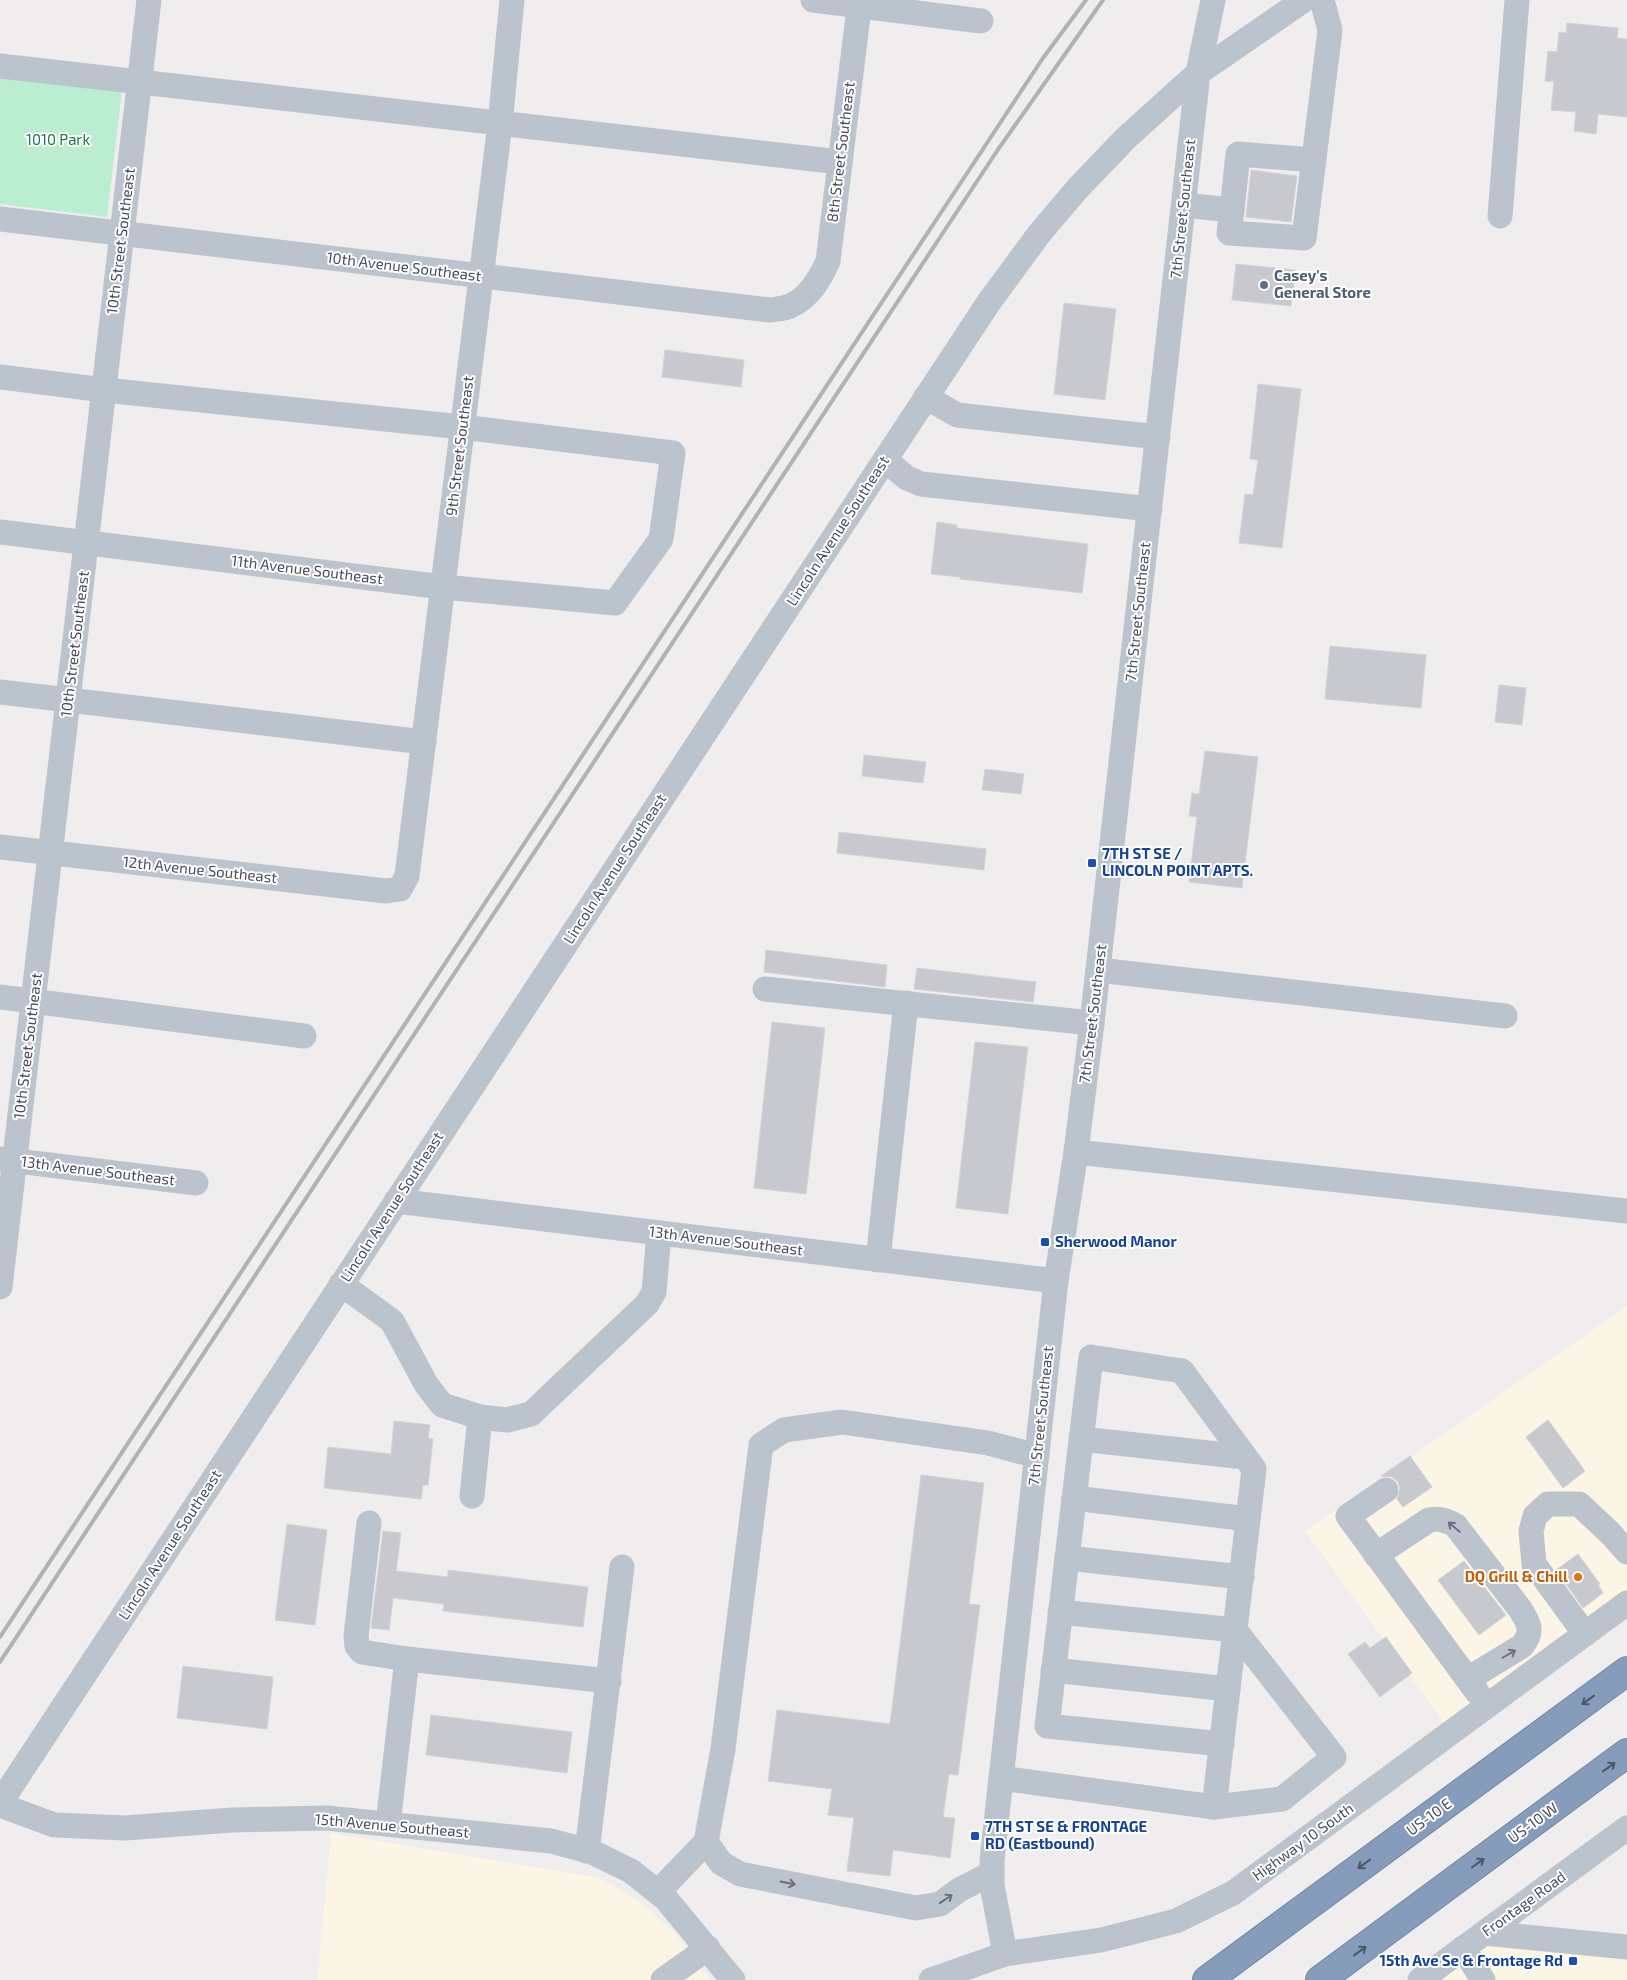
<svg xmlns="http://www.w3.org/2000/svg" width="1627" height="1980" font-family="'Exo 2',sans-serif">
<style>
.commercial{fill:#fbf5e5}
.green{fill:#bbedd0}
.building{fill:#c7c9cf;stroke:#d1d3d8}
.lines{fill:none;stroke-linecap:round;stroke-linejoin:round}
.highway-casing{stroke:#7188a6;stroke-width:30}
.minor{stroke:#bbc3cc;stroke-width:25}
.highway{stroke:#859dbb;stroke-width:28}
.rail{stroke:#afb2b7;stroke-width:4}
.oneway{stroke:#69727c}
.oneway2{stroke:#4c5763}
.service-dot{fill:#5c6f8a;stroke:#fff;stroke-width:2}
.transit-dot{fill:#1a4fb4;stroke:#fff;stroke-width:2}
.food-dot{fill:#e8710a;stroke:#fff;stroke-width:2}
.labels{text-anchor:middle;stroke-width:4;stroke-linejoin:round;paint-order:stroke}
.park-label{font-size:15px;fill:#19784c;stroke:#fff}
.street-label{font-size:15px;fill:#464f59;stroke:#fff}
.service-label{font-size:15px;font-weight:bold;fill:#4e5e75;stroke:#fff;text-anchor:start}
.transit-label{font-size:15px;font-weight:bold;fill:#164399;stroke:#fff;text-anchor:start}
.food-label{font-size:15px;font-weight:bold;fill:#c56008;stroke:#fff;text-anchor:end}
</style>
<rect width="100%" height="100%" fill="#efeded"/>
<g class="commercial">
<path d="M1627 1306V1593L1447 1727 1305 1531Z"/>
<path d="M331 1833 600 1878 641 1903 675 1933 710 1980H317Z"/>
<path d="M1483 1943 1627 1957V1980H1431Z"/>
</g>
<path class="green" d="M0 75 122 90 107 217 0 204Z"/>
<g class="building">
<path d="M1567 23 1618 28 1617 38 1627 39V117L1598 114 1596 134 1574 131 1576 112 1551 110 1554 82 1545 81 1548 51 1557 52 1559 32 1566 33Z"/>
<path d="M1251 170 1297 176 1291 222 1246 217Z"/>
<path d="M1236 264 1295 270 1291 306 1232 300Z"/>
<path d="M1064 303 1116 309 1105 400 1054 394Z"/>
<path d="M665 350 744 360 741 387 662 377Z"/>
<path d="M1258 384 1301 389 1282 548 1239 543 1245 494 1253 495 1258 460 1250 459Z"/>
<path d="M937 522 957 525V528L1088 544 1082 593 960 579V577L931 574Z"/>
<path d="M1330 646 1426 655 1421 708 1325 699Z"/>
<path d="M1499 685 1526 688 1522 725 1495 722Z"/>
<path d="M1205 751 1258 757 1242 888 1189 882 1197 817 1189 816 1192 793 1199 794Z"/>
<path d="M864 755 926 762 923 783 862 776Z"/>
<path d="M985 769 1024 774 1021 794 982 790Z"/>
<path d="M839 832 986 849 984 870 837 853Z"/>
<path d="M766 950 887 965 885 987 764 972Z"/>
<path d="M917 968 1036 982 1033 1002 914 989Z"/>
<path d="M772 1022 825 1028 806 1194 754 1188Z"/>
<path d="M975 1042 1028 1047 1008 1214 956 1208Z"/>
<path d="M1548 1420 1585 1471 1563 1488 1526 1437Z"/>
<path d="M394 1421 430 1425 428 1438 433 1439 428 1485H423L421 1499 324 1488 328 1447 391 1454Z"/>
<path d="M1410 1456 1432 1487 1403 1507 1397 1499 1400 1489 1398 1482 1392 1477 1381 1476Z"/>
<path d="M921 1475 984 1483 969 1604 980 1605 958 1775 949 1774 943 1817 955 1818 950 1858 893 1850 890 1876 847 1871 854 1818 828 1815 832 1789 768 1781 777 1710 890 1724Z"/>
<path d="M287 1524 327 1530 315 1625 275 1620Z"/>
<path d="M383 1531 401 1533 396 1571 448 1577V1570L588 1587 583 1627 443 1611 444 1604 393 1598 389 1630 371 1628Z"/>
<path d="M1578 1554 1600 1584 1598 1585 1603 1593 1583 1608 1556 1570Z"/>
<path d="M1464 1561 1506 1615 1479 1635 1438 1580Z"/>
<path d="M1386 1637 1412 1673 1380 1697 1348 1654 1365 1642 1370 1648Z"/>
<path d="M183 1666 273 1677 267 1729 177 1718Z"/>
<path d="M431 1715 572 1732 567 1773 426 1755Z"/>
</g>
<g class="lines">
<defs>
<g id="highway">
<path d="M1207 1980 1627 1671"/>
<path d="M1320 1980 1627 1753"/>
</g>
</defs>
<use href="#highway" class="highway-casing"/>
<g class="minor">
<path d="M813 0 981 21"/>
<path d="M0 66 840 162"/>
<path d="M1184 205 1232 210 1229 233 1304 238 1330 30 1322 0"/>
<path d="M1232 210 1238 154 1314 160"/>
<path d="M1500 216 1517 0"/>
<path d="M0 219 770 310C776 309 784 309 790 306 809 298 820 279 828 261L860 0"/>
<path d="M0 377 104 390 462 427 673 453 661 539 615 603 443 587 0 532"/>
<path d="M926 397 957 415 1158 437"/>
<path d="M885 460 907 478 921 484 1150 509"/>
<path d="M0 692 424 742"/>
<path d="M0 847 386 891 400 889 407 876 500 124 512 0"/>
<path d="M1098 970 1505 1016"/>
<path d="M765 989 1092 1023"/>
<path d="M0 997 304 1036"/>
<path d="M1076 1152 1627 1211"/>
<path d="M0 1159 196 1183"/>
<path d="M396 1201 1056 1281"/>
<path d="M878 1260 906 1003"/>
<path d="M341 1284 392 1321 426 1384 442 1405 480 1417 507 1420 531 1414 647 1304 654 1292 659 1233"/>
<path d="M0 1287 149 0"/>
<path d="M1081 1439 1245 1457"/>
<path d="M1386 1490 1348 1516 1477 1692"/>
<path d="M472 1496 480 1417"/>
<path d="M1074 1498 1248 1519"/>
<path d="M369 1523 356 1636 357 1646 362 1652 407 1659 609 1681"/>
<path d="M1376 1555 1429 1520C1439 1518 1447 1520 1456 1526L1520 1609C1529 1623 1534 1631 1522 1646L1468 1679"/>
<path d="M1067 1558 1242 1577"/>
<path d="M1060 1612 1235 1630 1334 1757 1282 1799 1214 1807"/>
<path d="M1585 1634 1534 1564 1531 1531 1535 1516 1548 1504H1579L1610 1533 1627 1552"/>
<path d="M1053 1670 1228 1689"/>
<path d="M1001 1778 1214 1807 1254 1469 1182 1371 1091 1357 1047 1726 1222 1744"/>
<path d="M0 1803 989 302 1039 234 1078 188 1126 138 1198 73 1304 0"/>
<path d="M0 1805 54 1825 125 1828 232 1820 327 1818 551 1841 592 1852 631 1871 666 1899 733 1980"/>
<path d="M388 1824 407 1659"/>
<path d="M706 1842 721 1863 740 1874 916 1908 940 1904 959 1890 992 1873"/>
<path d="M587 1851 622 1567"/>
<path d="M658 1892 706 1842 723 1749 761 1445 784 1430 842 1422 988 1443 1037 1456"/>
<path d="M1484 1933 1627 1947"/>
<path d="M1463 1948 1483 1980"/>
<path d="M1005 1954 992 1885V1860L1056 1281 1076 1152 1092 1023 1198 73 1213 0"/>
<path d="M663 1980 708 1948"/>
<path d="M931 1980 1005 1954 1101 1940 1176 1921 1233 1893 1627 1603"/>
<path d="M1420 1980 1627 1828"/>
</g>
<use href="#highway" class="highway"/>
<g class="rail">
<path d="M0 1637 985 146 1043 58 1086 0"/>
<path d="M0 1662 997 151 1103 0"/>
</g>
</g>
<defs><path id="oneway-shaft" d="M-6 0H5M1.5-3L5.5 0L1.5 3" fill="none" stroke-width="1.6" stroke-linecap="round" stroke-linejoin="round" transform="scale(1.25)"/></defs>
<g class="oneway">
<use href="#oneway-shaft" transform="translate(1454 1527) rotate(-140)"/>
<use href="#oneway-shaft" transform="translate(1509 1654) rotate(-30)"/>
<use href="#oneway-shaft" transform="translate(788 1883) rotate(11)"/>
<use href="#oneway-shaft" transform="translate(946 1899) rotate(-34)"/>
</g>
<g class="oneway2">
<use href="#oneway-shaft" transform="translate(1588 1700) rotate(144)"/>
<use href="#oneway-shaft" transform="translate(1609 1767) rotate(-36)"/>
<use href="#oneway-shaft" transform="translate(1478 1863) rotate(-36)"/>
<use href="#oneway-shaft" transform="translate(1364 1864) rotate(144)"/>
<use href="#oneway-shaft" transform="translate(1360 1951) rotate(-36)"/>
</g>
<circle class="service-dot" cx="1264" cy="285" r="5"/>
<g class="transit-dot">
<rect x="1087" y="858" width="10" height="10" rx="2.5"/>
<rect x="1040" y="1237" width="10" height="10" rx="2.5"/>
<rect x="970" y="1831" width="10" height="10" rx="2.5"/>
<rect x="1568" y="1956" width="10" height="10" rx="2.5"/>
</g>
<circle class="food-dot" cx="1578" cy="1577" r="5"/>
<g class="labels">
<g class="park-label">
<text x="58" y="145">1010 Park</text>
</g>
<g class="street-label">
<text transform="translate(841 152) rotate(-83)" y="5">8th Street Southeast</text>
<text transform="translate(1183 209) rotate(-84)" y="5">7th Street Southeast</text>
<text transform="translate(121 241) rotate(-83)" y="5">10th Street Southeast</text>
<text transform="translate(404 267) rotate(7)" y="5">10th Avenue Southeast</text>
<text transform="translate(460 446) rotate(-83)" y="5">9th Street Southeast</text>
<text transform="translate(838 531) rotate(-57)" y="5">Lincoln Avenue Southeast</text>
<text transform="translate(307 570) rotate(7)" y="5">11th Avenue Southeast</text>
<text transform="translate(1138 612) rotate(-84)" y="5">7th Street Southeast</text>
<text transform="translate(75 644) rotate(-83)" y="5">10th Street Southeast</text>
<text transform="translate(615 869) rotate(-57)" y="5">Lincoln Avenue Southeast</text>
<text transform="translate(200 870) rotate(6)" y="5">12th Avenue Southeast</text>
<text transform="translate(1093 1014) rotate(-83)" y="5">7th Street Southeast</text>
<text transform="translate(28 1046) rotate(-83)" y="5">10th Street Southeast</text>
<text transform="translate(98 1171) rotate(7)" y="5">13th Avenue Southeast</text>
<text transform="translate(392 1207) rotate(-57)" y="5">Lincoln Avenue Southeast</text>
<text transform="translate(726 1241) rotate(7)" y="5">13th Avenue Southeast</text>
<text transform="translate(1041 1416) rotate(-84)" y="5">7th Street Southeast</text>
<text transform="translate(170 1545) rotate(-57)" y="5">Lincoln Avenue Southeast</text>
<text transform="translate(1429 1817) rotate(-36)" y="5">US-10 E</text>
<text transform="translate(1533 1823) rotate(-36)" y="5">US-10 W</text>
<text transform="translate(392 1826) rotate(5)" y="5">15th Avenue Southeast</text>
<text transform="translate(1303 1842) rotate(-36)" y="5">Highway 10 South</text>
<text transform="translate(1524 1904) rotate(-36)" y="5">Frontage Road</text>
</g>
<g class="service-label">
<text x="1274" y="281">Casey's<tspan x="1274" dy="17">General Store</tspan></text>
</g>
<g class="transit-label">
<text x="1102" y="859">7TH ST SE /<tspan x="1102" dy="17">LINCOLN POINT APTS.</tspan></text>
<text x="1055" y="1247">Sherwood Manor</text>
<text x="985" y="1832">7TH ST SE &amp; FRONTAGE<tspan x="985" dy="17">RD (Eastbound)</tspan></text>
<text x="1563" y="1966" text-anchor="end">15th Ave Se &amp; Frontage Rd</text>
</g>
<g class="food-label">
<text x="1568" y="1582">DQ Grill &amp; Chill</text>
</g>
</g>
</svg>
